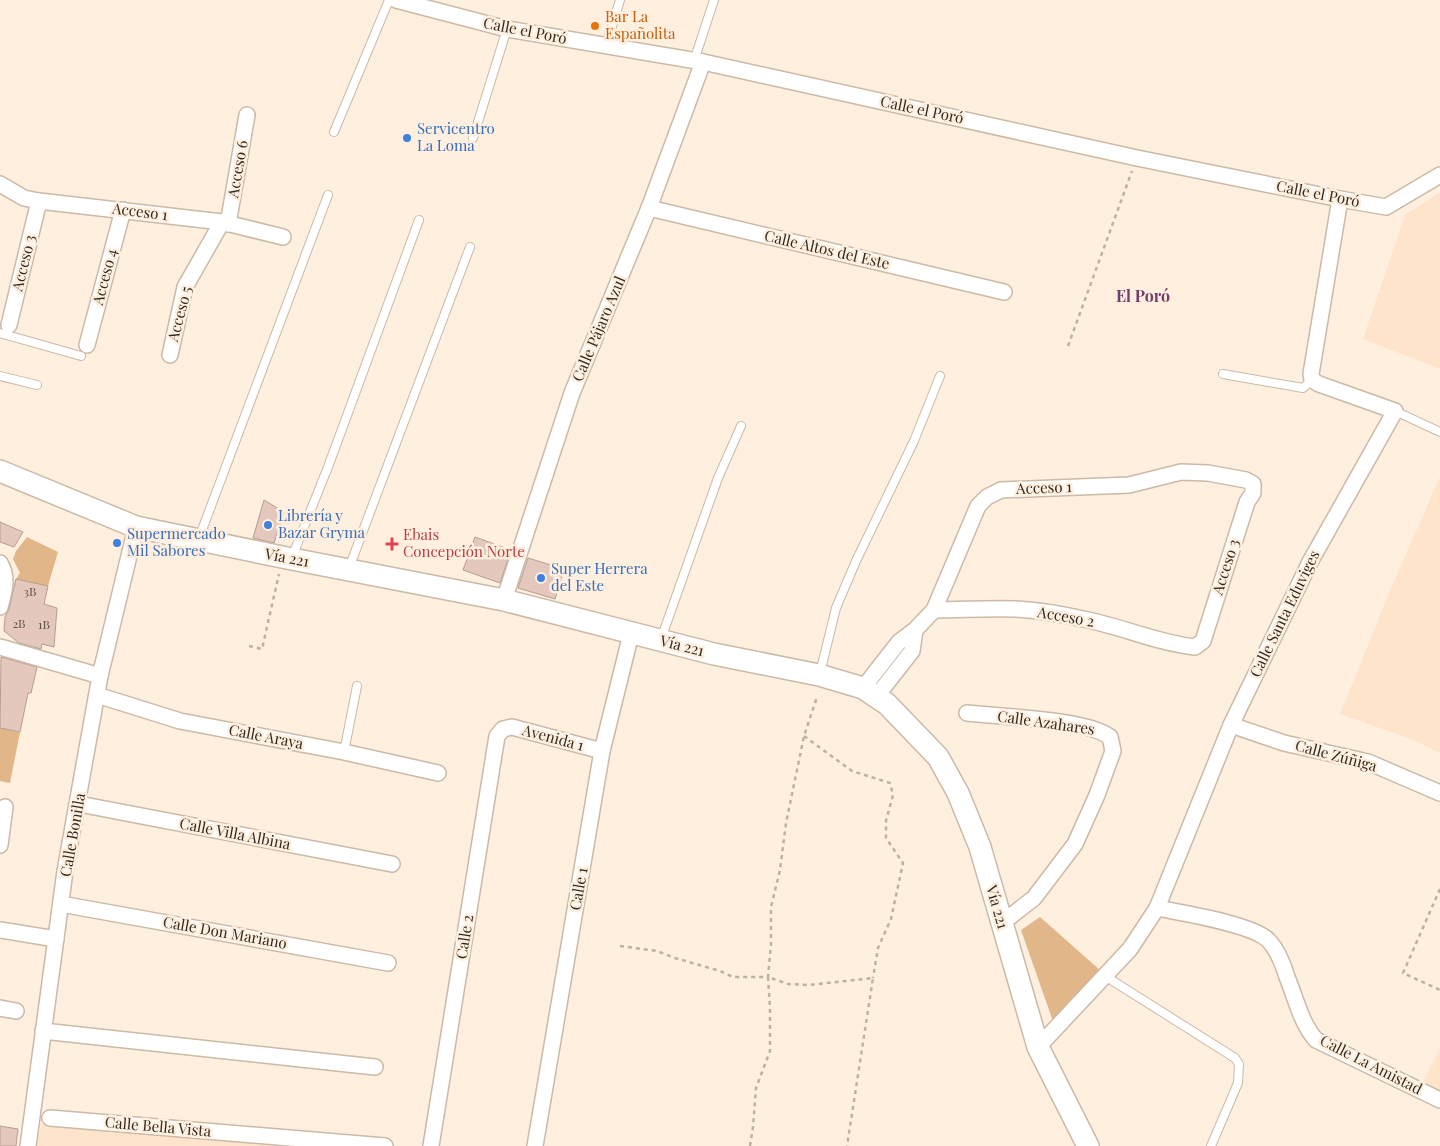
<svg xmlns="http://www.w3.org/2000/svg" width="1440" height="1146" font-family="'Playfair Display',serif">
<style>
.built{fill:#fde4ca}
.green{fill:#e1b689}
.building{fill:#e4c8be;stroke:#b69c91}
.lines{fill:none;stroke-linecap:round;stroke-linejoin:round}
.lane-casing{stroke:#ccb9a6;stroke-width:10}
.street-casing{stroke:#ccb9a6;stroke-width:18}
.secondary-casing{stroke:#ccb9a6;stroke-width:24}
.path{stroke:#beb1a3;stroke-width:2.5;stroke-dasharray:4 4;stroke-linecap:butt}
.lane{stroke:#fff;stroke-width:8}
.street{stroke:#fff;stroke-width:15}
.secondary{stroke:#fff;stroke-width:21}
.food-dot{fill:#e8710a;stroke:#ffefdf;stroke-width:2}
.shop-dot{fill:#3f7fe0;stroke:#ffefdf;stroke-width:2}
.health-dot{fill:#e0444e;stroke:#ffefdf;stroke-width:2}
.labels{text-anchor:middle;stroke-width:5;stroke-linejoin:round;paint-order:stroke}
.number-label{font-size:12px;fill:#5e5149}
.food-label{font-size:15px;fill:#c56008;stroke:#ffefdf;text-anchor:start}
.street-label{font-size:15px;fill:#312922;stroke:#ffefdf}
.shop-label{font-size:15px;fill:#366cbe;stroke:#ffefdf;text-anchor:start}
.health-label{font-size:15px;fill:#be3a42;stroke:#ffefdf;text-anchor:start}
.neighbourhood-label{font-size:16px;font-weight:bold;fill:#743d6c;stroke:#ffefdf}
</style>
<rect width="100%" height="100%" fill="#ffefdf"/>
<g class="built">
<path d="M1440 192V369L1363 339 1405 215Z"/>
<path d="M1440 477V753L1411 739 1340 714 1392 586Z"/>
<path d="M1440 1048V1093L1422 1084Z"/>
<path d="M41 1125 310 1146H37Z"/>
</g>
<g class="green">
<path d="M27 537 58 552 48 586 16 579 20 573 13 559 16 551Z"/>
<path d="M0 728 20 732 10 783 0 781Z"/>
<path d="M1040 917 1101 971 1055 1027 1021 930Z"/>
</g>
<g class="building">
<path d="M264 500 284 512 274 543 253 538Z"/>
<path d="M0 522 23 532 14 547 0 542Z"/>
<path d="M475 537 511 550 500 583 463 570Z"/>
<path d="M528 558 564 569 555 599 518 588Z"/>
<path d="M16 579 48 586 44 604 57 608 54 647 42 644 41 649 19 643 4 631 5 617 9 609Z"/>
<path d="M1 657 37 667 31 693H28L20 732 0 728Z"/>
<path d="M0 1126 18 1129 16 1146H0Z"/>
</g>
<g class="lines">
<defs>
<g id="lane">
<path d="M606 46 620 0"/>
<path d="M694 61 714 0"/>
<path d="M334 132 389 0"/>
<path d="M473 138 507 29"/>
<path d="M0 333 81 356"/>
<path d="M1223 374 1303 388 1312 380"/>
<path d="M0 376 37 385"/>
<path d="M1395 411 1440 432"/>
<path d="M199 538 328 195"/>
<path d="M292 557 328 467 419 220"/>
<path d="M349 568 470 247"/>
<path d="M661 639 718 478 741 426"/>
<path d="M820 673 836 608 856 561 914 441 940 376"/>
<path d="M344 752 357 686"/>
<path d="M1105 976 1235 1058 1239 1064 1238 1083 1211 1146"/>
</g>
<g id="street">
<path d="M396 0 507 29 703 62 1137 158 1340 199 1386 207 1440 175"/>
<path d="M0 184 24 198 39 201 222 222 283 237"/>
<path d="M649 208 1004 292"/>
<path d="M228 224 247 115"/>
<path d="M9 325 39 201"/>
<path d="M87 345 123 210"/>
<path d="M170 355 185 287 222 222"/>
<path d="M0 563C9 578 4 592 0 607"/>
<path d="M504 600 572 393 649 208 703 62"/>
<path d="M0 647 100 676"/>
<path d="M863 688 899 642 915 630 934 610 978 506 987 497 1001 490 1129 485 1181 472 1208 473 1246 480 1253 484V493L1247 502 1203 641 1195 647C1157 643 1121 626 1083 619 1061 614 1038 610 1015 609 988 608 961 610 934 610"/>
<path d="M97 695 180 721 344 752 438 773"/>
<path d="M876 697 912 651 915 630"/>
<path d="M967 713C1001 717 1086 719 1110 737L1113 751 1097 795 1075 844 1034 898 1002 923"/>
<path d="M1231 725 1284 743 1368 762 1440 793"/>
<path d="M79 804 392 864"/>
<path d="M0 845 5 807"/>
<path d="M61 904 388 963"/>
<path d="M1157 908C1182 913 1252 924 1268 940 1278 950 1283 964 1287 977 1296 999 1301 1023 1316 1040L1440 1100"/>
<path d="M0 930 56 939"/>
<path d="M0 1008 16 1011"/>
<path d="M43 1031 375 1067"/>
<path d="M1038 1047 1130 949 1157 908 1231 725 1310 562 1395 411 1319 384 1312 380 1311 374 1340 199"/>
<path d="M50 1118 385 1146"/>
<path d="M28 1146 65 871 100 676 136 527"/>
<path d="M431 1146 497 736 503 729 512 727 602 751"/>
<path d="M535 1146 602 751 631 634"/>
</g>
<path id="secondary" d="M0 471 136 527 292 559 504 600 714 654 819 675 863 688 887 704 938 757 958 793 980 847 1038 1047 1088 1146"/>
</defs>
<use href="#lane" class="lane-casing"/>
<use href="#street" class="street-casing"/>
<use href="#secondary" class="secondary-casing"/>
<g class="path">
<path d="M1068 346 1132 171"/>
<path d="M249 646 262 649 279 574"/>
<path d="M804 736 852 771 890 783 893 795 886 821V838L903 863 891 919 878 948 873 978"/>
<path d="M1440 889 1403 973 1440 990"/>
<path d="M620 946 657 951 675 958 720 971 733 977H768L771 944V907L780 870 786 823 804 736 817 697"/>
<path d="M750 1146 753 1127 756 1088 770 1051V1008L768 977 788 984 809 985 873 978 847 1146"/>
</g>
<use href="#lane" class="lane"/>
<use href="#street" class="street"/>
<use href="#secondary" class="secondary"/>
</g>
<circle class="food-dot" cx="595" cy="26" r="5"/>
<g class="shop-dot">
<circle cx="407" cy="138" r="5"/>
<circle cx="268" cy="525" r="5"/>
<circle cx="117" cy="543" r="5"/>
<circle cx="541" cy="578" r="5"/>
</g>
<path class="health-dot" d="M389.5 536.5h5v5h5v5h-5v5h-5v-5h-5v-5h5z"/>
<g class="labels">
<g class="number-label">
<text x="30" y="596">3B</text>
<text x="19" y="628">2B</text>
<text x="44" y="629">1B</text>
</g>
<g class="food-label">
<text x="605" y="22">Bar La<tspan x="605" dy="17">Españolita</tspan></text>
</g>
<g class="street-label">
<text transform="translate(525 31) rotate(11)" y="5">Calle el Poró</text>
<text transform="translate(922 110) rotate(12)" y="5">Calle el Poró</text>
<text transform="translate(238 169) rotate(-80)" y="5">Acceso 6</text>
<text transform="translate(1318 194) rotate(11)" y="5">Calle el Poró</text>
<text transform="translate(140 212) rotate(7)" y="5">Acceso 1</text>
<text transform="translate(827 250) rotate(13)" y="5">Calle Altos del Este</text>
<text transform="translate(24 263) rotate(-76)" y="5">Acceso 3</text>
<text transform="translate(105 277) rotate(-75)" y="5">Acceso 4</text>
<text transform="translate(180 314) rotate(-75)" y="5">Acceso 5</text>
<text transform="translate(599 329) rotate(-67)" y="5">Calle Pájaro Azul</text>
<text transform="translate(1044 488) rotate(-2)" y="5">Acceso 1</text>
<text transform="translate(287 558) rotate(11)" y="5">Vía 221</text>
<text transform="translate(1226 567) rotate(-72)" y="5">Acceso 3</text>
<text transform="translate(1285 614) rotate(-64)" y="5">Calle Santa Eduviges</text>
<text transform="translate(1066 617) rotate(10)" y="5">Acceso 2</text>
<text transform="translate(682 646) rotate(14)" y="5">Vía 221</text>
<text transform="translate(1046 723) rotate(8)" y="5">Calle Azahares</text>
<text transform="translate(266 737) rotate(11)" y="5">Calle Araya</text>
<text transform="translate(553 738) rotate(15)" y="5">Avenida 1</text>
<text transform="translate(1336 756) rotate(15)" y="5">Calle Zúñiga</text>
<text transform="translate(235 834) rotate(11)" y="5">Calle Villa Albina</text>
<text transform="translate(73 835) rotate(-80)" y="5">Calle Bonilla</text>
<text transform="translate(579 889) rotate(-80)" y="5">Calle 1</text>
<text transform="translate(997 907) rotate(74)" y="5">Vía 221</text>
<text transform="translate(225 933) rotate(10)" y="5">Calle Don Mariano</text>
<text transform="translate(465 937) rotate(-81)" y="5">Calle 2</text>
<text transform="translate(1371 1065) rotate(27)" y="5">Calle La Amistad</text>
<text transform="translate(158 1127) rotate(5)" y="5">Calle Bella Vista</text>
</g>
<g class="shop-label">
<text x="417" y="134">Servicentro<tspan x="417" dy="17">La Loma</tspan></text>
<text x="278" y="521">Librería y<tspan x="278" dy="17">Bazar Gryma</tspan></text>
<text x="127" y="539">Supermercado<tspan x="127" dy="17">Mil Sabores</tspan></text>
<text x="551" y="574">Super Herrera<tspan x="551" dy="17">del Este</tspan></text>
</g>
<g class="health-label">
<text x="403" y="540">Ebais<tspan x="403" dy="17">Concepción Norte</tspan></text>
</g>
<g class="neighbourhood-label">
<text x="1143" y="302">El Poró</text>
</g>
</g>
</svg>
